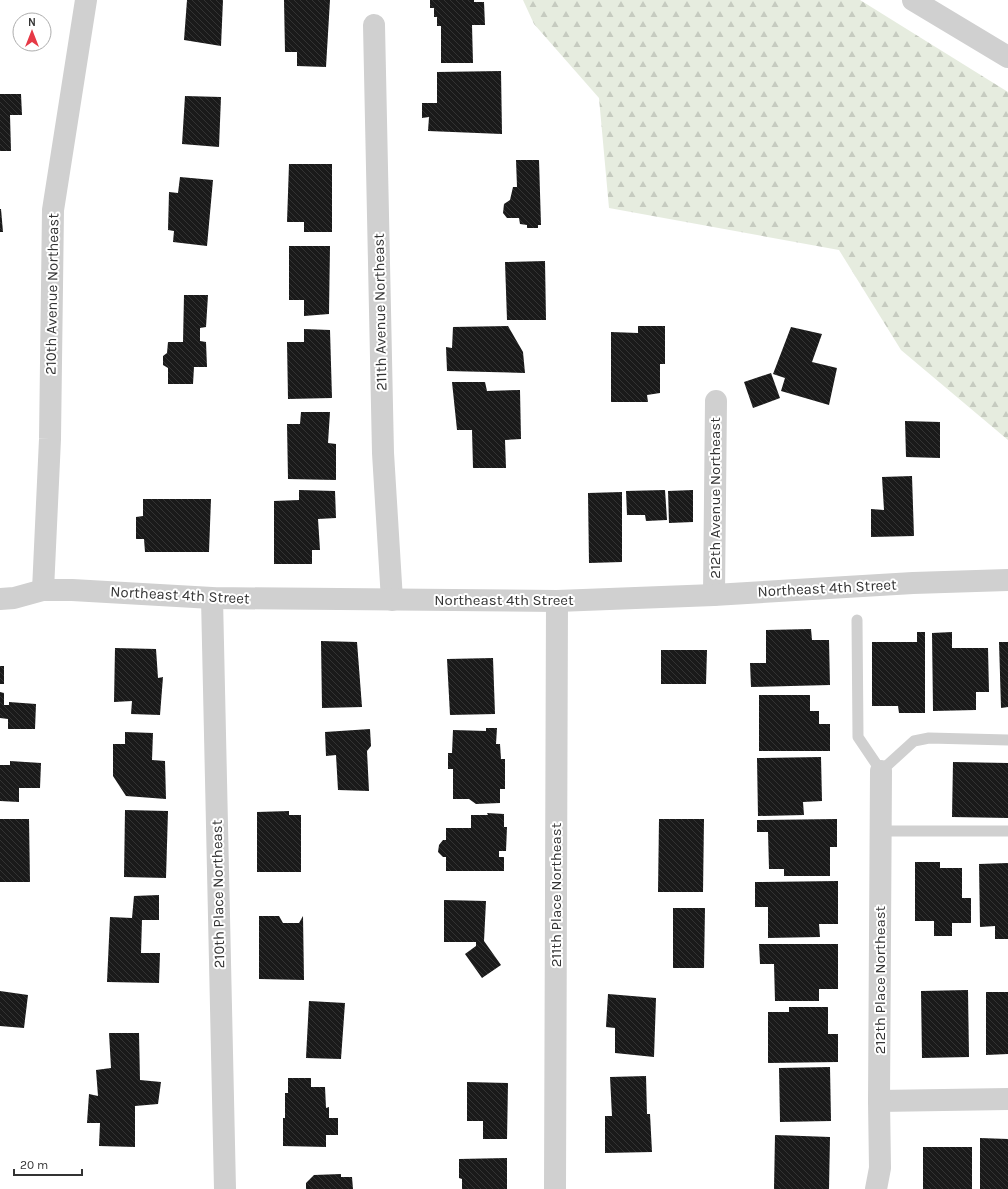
<svg xmlns="http://www.w3.org/2000/svg" width="1008" height="1189" font-family="Karla,sans-serif">
<style>
.forest{fill:url(#forest-firs)}
.building{fill:url(#building-back-hatch)}
.lines{fill:none;stroke-linecap:round;stroke-linejoin:round}
.lane{stroke:#d0d0d0;stroke-width:11}
.street{stroke:#d0d0d0;stroke-width:22}
.labels{text-anchor:middle;stroke-width:4;stroke-linejoin:round;paint-order:stroke}
.street-label{font-size:15px;fill:#333;stroke:#fff}
</style>
<defs>
<pattern id="forest-firs" width="22" height="20" patternUnits="userSpaceOnUse"><rect width="22" height="20" fill="#e6ecdf"/><path d="M5 1l3.5 6h-7zM16 11l3.5 6h-7z" fill="#c6cbc0"/></pattern>
<pattern id="building-back-hatch" width="6" height="6" patternUnits="userSpaceOnUse"><rect width="6" height="6" fill="#1a1a1a"/><path d="M-1 5l2 2M0 0l6 6M5-1l2 2" fill="none" stroke="#333"/></pattern>
</defs>
<rect width="100%" height="100%" fill="#fff"/>
<path class="forest" d="M523 0H860L1008 92V440L901 350 839 250 609 208 599 98 534 24Z"/>
<g class="building">
<path d="M187 0H223L221 46 184 40Z"/>
<path d="M284 0H330L326 67 297 66V52H285Z"/>
<path d="M430 0H474V2H484L485 25H472L473 63H441V26H437V17H434V8H430Z"/>
<path d="M501 71 502 134 428 131 429 117 422 118V103H437V72Z"/>
<path d="M0 94H21L22 115H10L11 151H0Z"/>
<path d="M185 96 221 97 219 147 182 144Z"/>
<path d="M516 160H539L541 225H538V228H527V225L520 224 519 218H507L503 213 504 204 510 200 513 187H517Z"/>
<path d="M289 164H332V232H304V222H287Z"/>
<path d="M180 177 213 180 207 246 173 242 174 231 168 230 169 192 178 193Z"/>
<path d="M0 209H1L3 232H0Z"/>
<path d="M289 246H330L329 314 304 316V300H289Z"/>
<path d="M545 261 546 320H507L505 262Z"/>
<path d="M184 295H208L206 327 200 328V341L206 342 207 367H194L193 384H168V368L163 365V356L167 353 168 342H183Z"/>
<path d="M508 326 523 352 525 373 447 371 446 347 452 348 453 327Z"/>
<path d="M638 326H665V364H660V393L647 395 648 402H611V332L638 333Z"/>
<path d="M791 327 822 334 812 362 837 368 829 405 781 391 785 378 773 374Z"/>
<path d="M304 329 330 330 332 398 288 399 287 342H304Z"/>
<path d="M771 373 780 398 753 408 744 382Z"/>
<path d="M452 382H485L487 391 520 390 521 439 505 440 506 468H473L472 430H457Z"/>
<path d="M301 412H330L328 443 336 444V480L288 479 287 424H300Z"/>
<path d="M905 421 940 422V458L906 457Z"/>
<path d="M912 476 914 536 871 537V509L884 510 882 477Z"/>
<path d="M299 490 335 491 336 518 318 519 320 550H312V564H274V501L299 500Z"/>
<path d="M665 490 667 520 646 521 645 515H627L626 491Z"/>
<path d="M693 490V522L669 523 668 491Z"/>
<path d="M622 492V562L589 563 588 493Z"/>
<path d="M143 499H211L209 552H145L144 539H136V517L143 516Z"/>
<path d="M811 629 812 640H829L830 685 751 687 750 663H766V630Z"/>
<path d="M917 632H925V713H899L898 706H872V642H917Z"/>
<path d="M952 632V648H988L989 692H976V710L933 711 932 633Z"/>
<path d="M321 641 357 642 362 707 322 708Z"/>
<path d="M999 642H1008V707L1001 708Z"/>
<path d="M115 648 156 649 158 678 163 677 160 715 131 714 132 701 114 702Z"/>
<path d="M661 650H707L706 684H661Z"/>
<path d="M493 658 495 714 450 715 447 659Z"/>
<rect x="0" y="666" width="4" height="18"/>
<path d="M0 692 4 693V705H9V702L36 704 35 729H8V719L0 718Z"/>
<path d="M759 695H810V711H819V724H830V751H759Z"/>
<path d="M486 728H497L496 744H500L501 759H505V789H500V803L476 804 469 799H453V769H448V753H452L453 730 486 731Z"/>
<path d="M370 729 371 746 367 751 369 791 338 790 336 755 326 756 325 732Z"/>
<path d="M125 732 153 733 152 760 165 761 166 799 126 796 113 776V744H125Z"/>
<path d="M821 757 822 801 803 802 804 815 758 816 757 758Z"/>
<path d="M10 761 41 763 40 788H19V802L0 801V765H10Z"/>
<path d="M953 762 1008 763V818L952 817Z"/>
<path d="M125 810 168 811 166 878 124 877Z"/>
<path d="M289 811V815H301V872H257V812Z"/>
<path d="M487 813 504 814V827H507L506 851H499V857H504V871H446V857H443L438 852 439 845 443 840H446V828H471V815H488Z"/>
<path d="M0 819H29L30 882H0Z"/>
<path d="M659 819H704L703 892H658Z"/>
<path d="M837 819V847H830V876H784V869H769L768 832H757V820Z"/>
<path d="M915 862H940V868H962V898H971V923H952V936H934V921H915Z"/>
<path d="M1008 863V939H995V926L980 927 979 864Z"/>
<path d="M838 881V924H819L820 937 768 938V907H755V882Z"/>
<path d="M159 895V920H142L141 953H160L159 983 107 982 110 917 132 918 134 896Z"/>
<path d="M444 900 486 901 484 941 501 965 482 978 465 954 476 946V942H444Z"/>
<path d="M673 908H705L704 968H673Z"/>
<path d="M259 916H279L283 923H299L303 916 304 980 259 979Z"/>
<path d="M759 944H838V989H819V1001H775L774 964H760Z"/>
<path d="M968 990 969 1057 922 1058 921 991Z"/>
<path d="M0 991 28 995 24 1028 0 1026Z"/>
<path d="M986 992H1008V1054L986 1055Z"/>
<path d="M608 994 656 998 654 1057 615 1053V1028L606 1027Z"/>
<path d="M309 1001 345 1003 341 1059 306 1058Z"/>
<path d="M789 1007H828V1034H838V1062L768 1063V1012H789Z"/>
<path d="M109 1033H139L140 1080 161 1082 158 1104 135 1106V1147L99 1146 100 1123H87L89 1094 98 1096 96 1070 111 1068Z"/>
<path d="M830 1067 831 1121 780 1122 779 1068Z"/>
<path d="M646 1076 647 1114H650L652 1152 605 1153V1116H612L610 1077Z"/>
<path d="M288 1078H311V1087H325L326 1108 329 1107V1118H338V1135H326V1147L283 1146V1118H285V1093H288Z"/>
<path d="M467 1082 508 1083 507 1139H483V1121H467Z"/>
<path d="M775 1135 830 1137 829 1189H774Z"/>
<path d="M980 1138 1008 1139V1189H980Z"/>
<rect x="923" y="1147" width="49" height="42"/>
<path d="M507 1158V1189H462V1179L459 1178V1159Z"/>
<path d="M341 1174V1177H352L353 1189H306V1183L314 1175Z"/>
</g>
<g class="lines">
<g class="lane">
<path d="M857 620 858 737 881 771 914 741 929 738 1008 740"/>
<path d="M880 831H1008"/>
</g>
<g class="street">
<path d="M913 0 1008 57"/>
<path d="M374 25 383 453 392 600"/>
<path d="M43 590 50 439 53 210 86 0"/>
<path d="M714 595 716 401"/>
<path d="M212 598 225 1189"/>
<path d="M0 599 14 598 43 590H72L212 598 557 601 714 595 913 583 1008 580"/>
<path d="M879 1101 1008 1099"/>
<path d="M555 1189 557 601"/>
<path d="M876 1189 880 1168 879 1101 881 771"/>
</g>
</g>
<g class="labels">
<g class="street-label">
<text transform="translate(52 294) rotate(-89)" y="5">210th Avenue Northeast</text>
<text transform="translate(380 312) rotate(-91)" y="5">211th Avenue Northeast</text>
<text transform="translate(715 498) rotate(-90)" y="5">212th Avenue Northeast</text>
<text transform="translate(827 588) rotate(-3)" y="5">Northeast 4th Street</text>
<text transform="translate(180 595) rotate(3)" y="5">Northeast 4th Street</text>
<text x="504" y="605">Northeast 4th Street</text>
<text transform="translate(218 894) rotate(-91)" y="5">210th Place Northeast</text>
<text transform="translate(556 895) rotate(-90)" y="5">211th Place Northeast</text>
<text transform="translate(880 980) rotate(-90)" y="5">212th Place Northeast</text>
</g>
</g>
<g transform="translate(32 32)"><circle r="19" fill="#ffffff" stroke="#adadad"/>
<path d="M0-3L7 15L0 10L-7 15Z" fill="#e63946"/>
<text y="-6" font-size="11" font-weight="bold" text-anchor="middle" fill="#333333">N</text>
</g>
<path d="M14 1169v6h68v-6" fill="none" stroke="#333333" stroke-width="2"/>
<text x="20" y="1169" font-size="12" fill="#333333" stroke="#ffffff" stroke-width="3" paint-order="stroke">20 m</text>
</svg>
